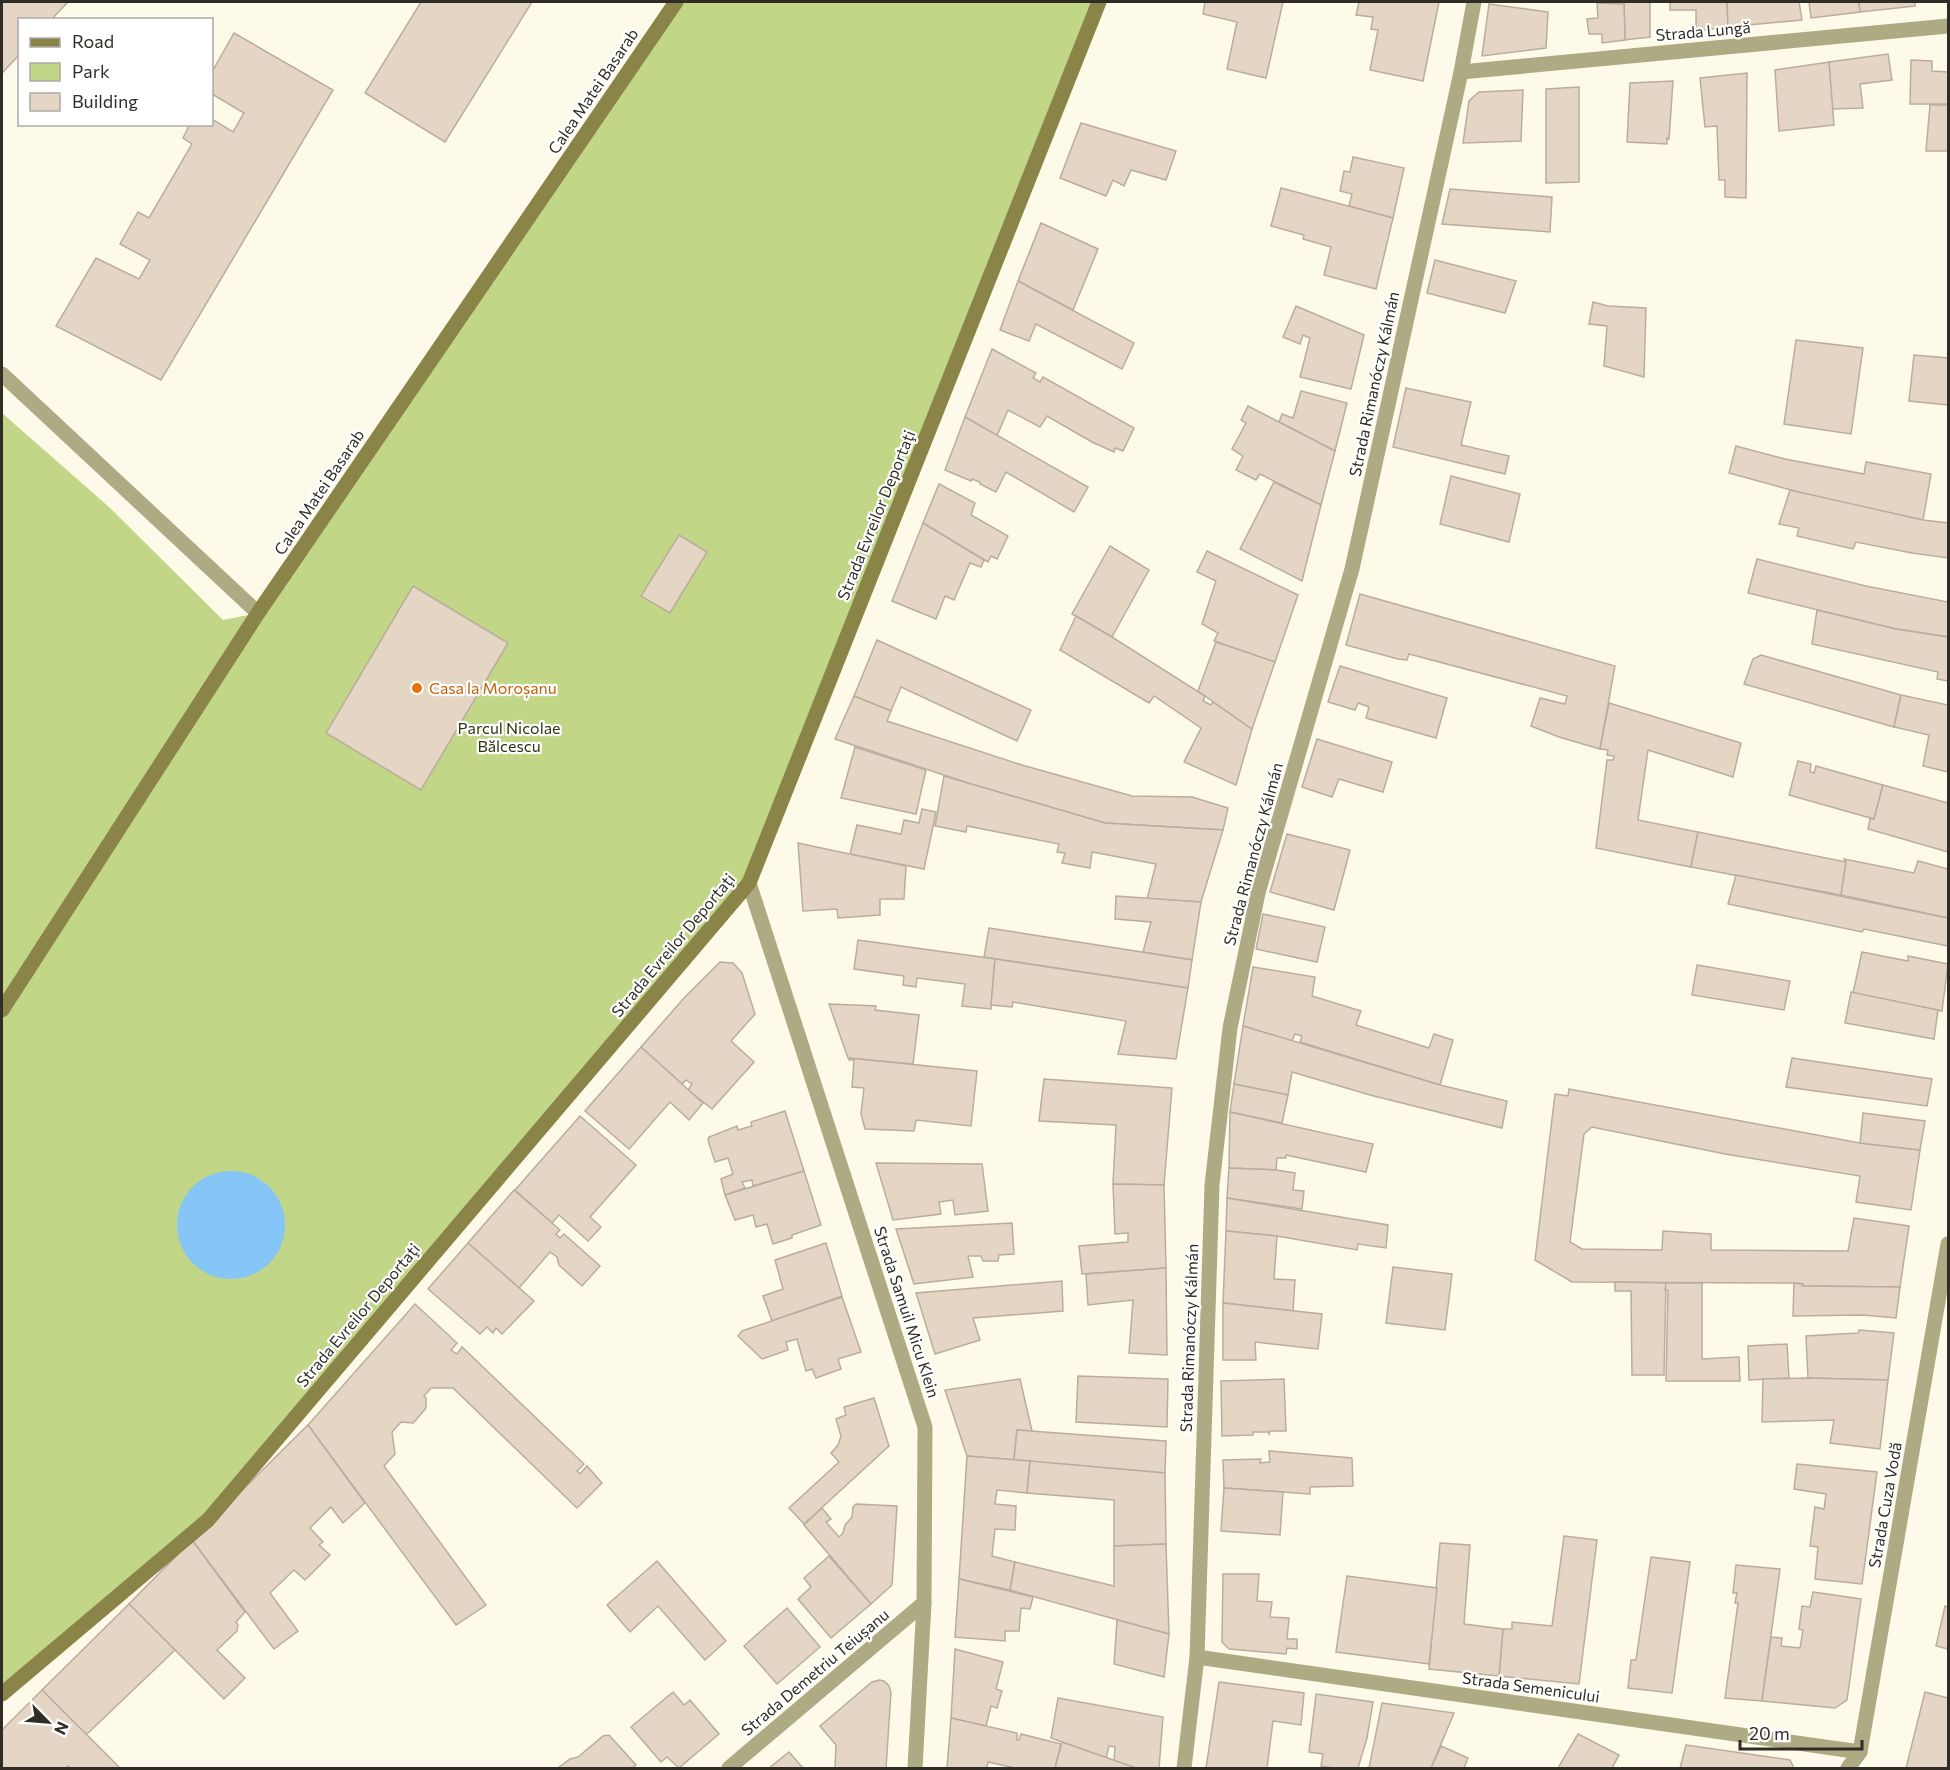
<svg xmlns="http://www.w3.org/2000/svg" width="1950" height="1770" font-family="Commissioner,sans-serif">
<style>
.green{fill:#c1d687}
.water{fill:#86c6f7}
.building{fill:#e4d5c5;stroke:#bbad9d;stroke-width:1.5}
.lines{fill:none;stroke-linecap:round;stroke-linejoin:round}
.street{stroke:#aeab84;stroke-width:15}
.secondary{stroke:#8b8449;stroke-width:15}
.food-dot{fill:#e8710a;stroke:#fff;stroke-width:2}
.labels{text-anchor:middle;stroke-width:4.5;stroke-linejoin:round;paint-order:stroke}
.street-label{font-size:16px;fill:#2f2d25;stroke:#fff}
.food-label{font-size:16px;fill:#c56008;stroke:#fff;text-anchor:start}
.park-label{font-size:16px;fill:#2e3610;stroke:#fff}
</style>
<rect width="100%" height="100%" fill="#fefae9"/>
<path class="green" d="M676 2H1099L749 883 208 1519 2 1694V413L109 507 223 620 258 613Z"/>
<circle class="water" cx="231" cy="1225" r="54"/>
<g class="building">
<path d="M2 2H68L51 20H20V54L2 73Z"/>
<path d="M421 2H532L445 142 365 93Z"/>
<path d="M1205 2H1283L1266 78 1227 69 1237 22 1203 14Z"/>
<path d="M1359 2H1439L1423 81 1370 70 1378 30 1371 29 1373 17 1356 15Z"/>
<path d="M1624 2H1650V37L1625 40Z"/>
<path d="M1670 2H1727L1728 27 1696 31V10H1670Z"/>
<path d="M1727 2H1799L1802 20 1728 27Z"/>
<path d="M1809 2H1859L1860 12 1811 18Z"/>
<path d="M1859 2H1915V6L1860 12Z"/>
<path d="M1597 3 1624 4 1625 40 1602 43V34H1589L1587 19 1598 18Z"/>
<path d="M1489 4 1548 12 1546 48 1482 56Z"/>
<path d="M234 33 333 90 161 380 56 326 96 258 139 279 150 260 120 244 138 212 149 218 192 144 183 138 190 124H212V119L233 132 244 113 212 94V72Z"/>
<path d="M1888 54 1892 80 1860 84 1863 108 1832 109 1829 62Z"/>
<path d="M1911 60 1932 61V71L1948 72V104H1910Z"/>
<path d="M1829 62 1834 125 1779 131 1775 70Z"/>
<path d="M1747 73 1746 198 1725 197V180H1719L1717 126 1705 127 1700 78Z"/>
<path d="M1673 81 1669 139 1667 138V144L1627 142 1630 83Z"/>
<path d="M1579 87V182L1546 183V89Z"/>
<path d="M1523 90 1521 141 1463 143 1469 101 1479 92Z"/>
<path d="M1930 105H1948V151H1926Z"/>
<path d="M1081 123 1176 151 1166 180 1131 170 1124 186 1113 180 1106 196 1060 178Z"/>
<path d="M1353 157 1404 168 1393 218 1349 206 1352 194 1340 191 1344 171 1350 172Z"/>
<path d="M1281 188 1393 218 1376 289 1324 275 1331 247 1303 239 1304 235 1271 226Z"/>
<path d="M1450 189 1552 197 1550 232 1442 224Z"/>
<path d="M1041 223 1098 249 1073 310 1018 281Z"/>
<path d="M1435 260 1516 281 1505 313 1427 293Z"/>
<path d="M1018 281 1134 343 1122 369 1036 324 1029 341 1000 330Z"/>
<path d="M1593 302 1608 306 1646 308 1644 377 1604 366 1607 326 1589 324Z"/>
<path d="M1296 306 1364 335 1351 389 1300 377 1310 338 1303 335 1300 344 1283 337Z"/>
<path d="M1796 340 1863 348 1851 434 1784 424Z"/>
<path d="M992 349 1036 373 1033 378 1040 382 1043 377 1134 428 1123 451 1115 448 1114 452 1092 442 1047 416 1040 427 1008 410 997 436 965 417Z"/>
<path d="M1914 355 1948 358V405L1909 401Z"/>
<path d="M1406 388 1471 402 1461 445 1509 456 1505 474 1393 447Z"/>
<path d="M1301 391 1347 403 1335 451 1279 422 1282 414 1293 418Z"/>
<path d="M1248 406 1335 451 1321 505 1260 474 1256 480 1236 470 1243 456 1232 449 1246 423 1241 420Z"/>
<path d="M965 417 1088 487 1074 512 1006 472 996 492 980 484V482L972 479 971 481 945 470Z"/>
<path d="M1736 446 1785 459 1864 474 1866 462 1931 474 1923 520 1820 498 1729 473Z"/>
<path d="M1451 476 1520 494 1509 542 1440 524Z"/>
<path d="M1274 482 1321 505 1302 581 1240 549Z"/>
<path d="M939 484 975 503 971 515 1008 536 997 559 991 556 988 562 923 523Z"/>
<path d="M1790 490 1923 520 1948 523V558L1912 553 1856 542 1853 549 1797 536 1799 528 1779 524Z"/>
<path d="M923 523 984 560 981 567 970 563 954 600 945 596 936 619 892 601Z"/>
<path d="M679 535 707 552 670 613 641 596Z"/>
<path d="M1110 546 1149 570 1112 637 1072 614Z"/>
<path d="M1207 551 1298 595 1275 662 1214 641 1218 633 1202 624 1216 581 1197 572Z"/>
<path d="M1757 559 1866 586 1948 602V637L1896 629 1748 593Z"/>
<path d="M413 586 508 643 421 790 326 733Z"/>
<path d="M1360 594 1615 666 1600 749 1559 737 1531 726 1540 698 1565 704 1567 696 1409 654 1407 660 1398 659 1346 645Z"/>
<path d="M1817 610 1896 629 1948 637V681L1937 679 1938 672 1812 644Z"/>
<path d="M1076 616 1112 637 1205 696 1203 701 1211 705 1213 702 1252 729 1236 785 1184 762 1201 728 1154 696 1149 703 1060 650Z"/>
<path d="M877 640 1031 710 1017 741 901 687 891 711 854 696Z"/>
<path d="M1216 642 1275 662 1252 729 1198 691Z"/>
<path d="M1761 655 1901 695 1894 727 1744 684 1753 659Z"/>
<path d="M1340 666 1447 698 1436 738 1366 718 1369 707 1358 703 1355 710 1328 702Z"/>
<path d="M1901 695 1948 705V772L1923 766 1929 735 1894 727Z"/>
<path d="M854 696 891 711 887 721 1022 765 1132 796 1192 797 1228 808 1223 830 1105 823 971 784 835 739Z"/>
<path d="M1609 703 1741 743 1733 777 1648 750 1638 820 1698 832 1691 867 1596 848 1607 760H1613L1614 756 1607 755 1608 750 1600 749Z"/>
<path d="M1317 739 1392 762 1383 792 1339 779 1332 797 1302 787Z"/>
<path d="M855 747 926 770 916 814 841 798Z"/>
<path d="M1798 761 1811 764 1810 772 1814 773 1816 766 1883 785 1874 819 1789 795Z"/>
<path d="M944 776 1105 823 1223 830 1201 902 1147 899 1156 864 1092 852 1090 868 1062 863 1065 853 1057 852 1059 844 967 826 966 832 935 826Z"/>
<path d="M1883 785 1948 803V852L1868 829 1870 819H1874Z"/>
<path d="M922 809 936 812 924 869 850 854 857 825 901 834 904 820 919 823Z"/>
<path d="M1698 832 1846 862 1841 895 1691 867Z"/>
<path d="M1287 834 1350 850 1334 910 1270 892Z"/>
<path d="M798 843 906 866 904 899H880V915L838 918 837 909 803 911Z"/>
<path d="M1844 859 1914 873 1918 861 1948 869V918L1841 895 1846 862Z"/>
<path d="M1736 875 1948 918V946L1864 929 1862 932 1728 904Z"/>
<path d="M1116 896 1201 902 1192 960 1143 952 1151 922 1115 919Z"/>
<path d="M1263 914 1325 927 1317 962 1256 949Z"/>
<path d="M989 928 1192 960 1188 988 984 957Z"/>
<path d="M858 940 995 959 991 1009 962 1006 965 984 917 978 916 987 903 985 904 976 854 969Z"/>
<path d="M1862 952 1908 961V956L1948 964 1942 1011 1853 993Z"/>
<path d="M995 959 1188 988 1176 1059 1118 1054 1126 1021 1013 1002 1012 1007 991 1005Z"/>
<path d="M720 962 733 963 742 973 755 1014 731 1041 754 1062 712 1109 688 1090 692 1084 686 1080 682 1084 641 1047 685 997Z"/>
<path d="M1697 965 1790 981 1784 1010 1692 995Z"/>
<path d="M1253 967 1315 977 1312 996 1361 1011 1356 1025 1429 1048 1434 1034 1453 1040 1440 1085 1300 1042 1302 1036 1295 1034 1292 1041 1243 1026Z"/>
<path d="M1851 992 1938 1010 1934 1039 1845 1023Z"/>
<path d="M829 1004 876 1006 875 1010 919 1015 913 1064 848 1058Z"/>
<path d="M1243 1026 1440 1085 1507 1101 1502 1128 1370 1095 1292 1072 1288 1095 1234 1084Z"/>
<path d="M641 1047 703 1103 689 1120 670 1102 629 1149 585 1111Z"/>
<path d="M849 1058 977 1071 971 1126 916 1120 914 1131 865 1129 861 1114 864 1088 852 1087 854 1060H849Z"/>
<path d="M1792 1058 1932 1079 1927 1106 1786 1087Z"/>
<path d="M1044 1079 1172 1088 1164 1185 1113 1184 1116 1125 1039 1121Z"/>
<path d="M1234 1084 1288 1095 1282 1123 1230 1112Z"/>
<path d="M1569 1089 1860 1143 1920 1150 1911 1210 1856 1202 1860 1176 1725 1154 1592 1127 1584 1134 1570 1242 1582 1249 1662 1250 1663 1231 1711 1234V1250L1848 1251 1854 1218 1909 1226 1900 1287 1802 1286 1803 1284 1794 1283 1572 1282 1535 1260 1555 1094 1568 1096Z"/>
<path d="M785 1111 804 1171 753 1186 752 1180 742 1182 745 1188 725 1195 721 1179 733 1174 728 1158 715 1162 708 1140 709 1137 737 1126 738 1130 752 1126 751 1122Z"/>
<path d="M1230 1112 1373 1144 1366 1172 1286 1155V1158H1277L1276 1170 1229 1168Z"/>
<path d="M1863 1113 1925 1121 1920 1150 1860 1143Z"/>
<path d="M580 1116 636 1165 590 1217 601 1227 588 1241 559 1215 552 1223 515 1190Z"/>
<path d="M876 1163 982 1164 988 1211 955 1215 953 1200 939 1202 941 1214 893 1220Z"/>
<path d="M1229 1168 1276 1170 1295 1173 1293 1190 1304 1191 1302 1209 1227 1198Z"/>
<path d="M804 1171 821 1225 792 1235V1238L773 1244 767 1224 756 1227 753 1215 735 1220 725 1195Z"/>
<path d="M1113 1184 1164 1185 1166 1268 1082 1274 1079 1246 1128 1242V1233L1115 1234Z"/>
<path d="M514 1190 560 1230 556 1234 560 1238 564 1234 600 1266 582 1286 559 1265 557 1257 550 1252 519 1288 468 1243Z"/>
<path d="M1227 1198 1388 1225 1386 1248 1358 1244 1357 1250 1277 1236 1226 1231Z"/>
<path d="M1012 1223 1014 1254 999 1255 998 1261H983L981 1256H968L973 1277 914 1284 896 1229Z"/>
<path d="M1226 1231 1277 1236 1274 1279 1295 1280 1293 1311 1223 1303Z"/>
<path d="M468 1243 534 1301 502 1334 496 1328 493 1333 487 1327 480 1334 428 1289Z"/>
<path d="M826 1243 842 1296 772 1321 763 1296 783 1289 775 1260Z"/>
<path d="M1393 1267 1452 1274 1445 1330 1386 1323Z"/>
<path d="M1166 1268 1167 1355 1129 1353 1133 1300 1088 1305 1086 1274Z"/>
<path d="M1062 1281 1063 1311 973 1318 980 1340 935 1354 916 1293Z"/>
<path d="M1615 1282 1666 1283 1664 1375H1632L1631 1291H1615Z"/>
<path d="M1666 1283H1702V1359L1739 1357 1740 1381H1666L1668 1290H1665Z"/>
<path d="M1794 1283 1803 1284 1802 1286 1900 1287 1896 1318 1863 1315 1793 1316Z"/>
<path d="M842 1297 861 1352 838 1359 841 1369 816 1378 812 1369 806 1371 797 1339 786 1342 788 1350 762 1359 738 1336 742 1331Z"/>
<path d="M1223 1303 1322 1314 1318 1349 1255 1342 1256 1360H1223Z"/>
<path d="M415 1304 457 1343 451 1350 457 1354 462 1347 584 1464 577 1471 580 1474 587 1466 602 1483 577 1508 453 1388H431L424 1396 426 1398V1408L416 1420 413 1423 401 1422 392 1432 395 1454 384 1466 486 1605 456 1625 308 1425Z"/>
<path d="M1859 1330 1894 1333 1888 1380 1808 1378 1806 1336 1858 1333Z"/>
<path d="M1787 1344 1789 1378 1749 1380 1748 1346Z"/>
<path d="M1078 1376 1168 1379 1167 1427 1076 1422Z"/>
<path d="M1808 1378 1888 1380 1880 1449 1830 1443 1834 1420 1762 1422 1763 1379Z"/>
<path d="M1020 1379 1032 1431 1017 1430 1014 1460 967 1456 945 1390Z"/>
<path d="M1284 1379 1286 1431H1270L1269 1435V1432H1253V1435L1222 1436 1221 1381Z"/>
<path d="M874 1398 889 1446 804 1524 789 1508 839 1462 831 1453 838 1445 841 1436 836 1419 846 1415 844 1407Z"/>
<path d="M308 1425 365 1503 343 1523 331 1507 310 1528 323 1542 319 1545 330 1555 305 1580 294 1570 270 1593 298 1631 274 1649 192 1540Z"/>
<path d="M1017 1430 1166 1441 1165 1473 1014 1460Z"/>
<path d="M1269 1451 1352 1458 1353 1486 1310 1487V1494L1224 1488 1223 1460 1261 1459 1260 1463 1270 1462Z"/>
<path d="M967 1456 1030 1461 1027 1493 997 1490 995 1504 1016 1506 1015 1530 995 1529 992 1556 1015 1562 1010 1590 959 1579Z"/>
<path d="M1030 1461 1165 1473 1166 1544 1114 1546V1500L1027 1493Z"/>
<path d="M1797 1464 1877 1472 1862 1584 1815 1579 1818 1547 1810 1546 1815 1507 1824 1509 1826 1494 1794 1489Z"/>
<path d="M1224 1488 1283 1492 1280 1535 1221 1531Z"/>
<path d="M856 1504 897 1506 892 1585 871 1604 804 1525 822 1508 831 1519 826 1522 839 1537 843 1533 845 1525 852 1517 853 1507Z"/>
<path d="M1564 1536 1597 1540 1579 1684 1499 1676 1503 1629H1512V1622L1552 1626Z"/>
<path d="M192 1540 245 1612 236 1622 238 1625 237 1631 217 1650 245 1678 224 1699 129 1604Z"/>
<path d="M1440 1543 1470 1545 1464 1624 1503 1629 1499 1676 1429 1669Z"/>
<path d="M1166 1544 1169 1634 1010 1590 1015 1562 1114 1586V1546Z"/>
<path d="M829 1556 871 1604 831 1638 798 1599 811 1587 804 1578Z"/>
<path d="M1651 1557 1690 1562 1672 1693 1628 1688 1631 1660H1636Z"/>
<path d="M657 1561 726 1641 705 1660 658 1606 630 1632 607 1605Z"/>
<path d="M1736 1565 1780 1569 1762 1701 1725 1698 1738 1603H1735L1737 1593H1733Z"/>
<path d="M1223 1574H1259L1257 1601 1272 1602 1270 1617 1289 1618 1287 1639H1297V1649L1287 1648 1286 1654 1229 1649 1222 1642Z"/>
<path d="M1347 1576 1437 1588 1429 1664 1336 1652Z"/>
<path d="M959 1579 1033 1597 1030 1609 1021 1608 1019 1631H1005V1641L955 1637Z"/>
<path d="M1813 1592 1861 1599 1847 1700 1835 1708 1762 1701 1771 1637 1782 1638 1781 1646 1800 1648 1803 1630 1799 1629 1802 1606 1810 1607Z"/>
<path d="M129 1604 175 1650 86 1735 42 1690Z"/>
<path d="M1945 1606 1948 1607V1649L1936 1646Z"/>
<path d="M787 1608 820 1647 777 1684 744 1646Z"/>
<path d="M1117 1620 1169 1634 1164 1677 1114 1664Z"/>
<path d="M955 1649 1003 1662 996 1689 1002 1691 997 1708 991 1706 986 1726 951 1718Z"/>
<path d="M879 1680 884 1681 889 1686 891 1692 886 1768H835L836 1745 820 1726 872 1682Z"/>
<path d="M1219 1682 1304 1693 1301 1725 1273 1721 1267 1768H1206Z"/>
<path d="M42 1690 119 1767 118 1768H70L68 1766 66 1768H2V1730Z"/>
<path d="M673 1692 684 1705 690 1700 719 1734 679 1768 667 1757 661 1762 631 1727Z"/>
<path d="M1925 1692 1948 1698V1768H1906Z"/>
<path d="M1316 1694 1373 1702 1367 1738 1358 1768H1333L1321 1766 1323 1754 1309 1752Z"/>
<path d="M1058 1698 1163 1717 1159 1768H1136L1114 1761 1115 1747 1109 1746 1106 1758 1051 1738Z"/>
<path d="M1382 1703 1454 1713 1431 1768H1369Z"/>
<path d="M951 1718 1017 1733V1740H1019L1021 1734 1061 1744 1055 1768H1015L988 1762 987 1768H947Z"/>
<path d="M1578 1734 1619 1755 1612 1768H1558Z"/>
<path d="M609 1735 636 1765 632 1768H558L570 1759 578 1757 603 1736Z"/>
<path d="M1062 1742 1136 1768H1055Z"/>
<path d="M1686 1745 1790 1760 1794 1768H1680Z"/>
<path d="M1441 1746 1468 1758 1464 1768H1431Z"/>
<path d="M789 1752 803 1768H769Z"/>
</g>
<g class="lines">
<g class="street">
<path d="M1461 72 1948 26"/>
<path d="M2 374 258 613"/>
<path d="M749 883 925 1427 924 1603 915 1768"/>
<path d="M1197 1657 1860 1752"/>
<path d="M729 1768 924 1603"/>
<path d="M1184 1768 1197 1657 1212 1185 1230 1028 1258 893 1352 569 1461 72 1474 2"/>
<path d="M1848 1768 1860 1752 1948 1244"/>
</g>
<g class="secondary">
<path d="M2 1010 258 613 676 2"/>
<path d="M2 1694 208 1520 749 883 1099 2"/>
</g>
</g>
<circle class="food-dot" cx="417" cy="688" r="6"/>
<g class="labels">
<g class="street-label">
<text transform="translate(1703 31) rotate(-5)" y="6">Strada Lungă</text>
<text transform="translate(593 91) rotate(-56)" y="6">Calea Matei Basarab</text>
<text transform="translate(1374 384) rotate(-78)" y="6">Strada Rimanóczy Kálmán</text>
<text transform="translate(319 492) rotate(-56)" y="6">Calea Matei Basarab</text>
<text transform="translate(876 515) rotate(-68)" y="6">Strada Evreilor Deportaţi</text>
<text transform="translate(1253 854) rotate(-75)" y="6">Strada Rimanóczy Kálmán</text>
<text transform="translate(673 945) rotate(-50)" y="6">Strada Evreilor Deportaţi</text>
<text transform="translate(907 1312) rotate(72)" y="6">Strada Samuil Micu Klein</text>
<text transform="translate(358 1315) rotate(-50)" y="6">Strada Evreilor Deportaţi</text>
<text transform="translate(1189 1338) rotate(-88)" y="6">Strada Rimanóczy Kálmán</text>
<text transform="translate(1885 1505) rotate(-80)" y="6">Strada Cuza Vodă</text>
<text transform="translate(815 1672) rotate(-40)" y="6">Strada Demetriu Teiușanu</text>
<text transform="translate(1531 1687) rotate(8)" y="6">Strada Semenicului</text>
</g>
<g class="food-label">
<text x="429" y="694">Casa la Moroșanu</text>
</g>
<g class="park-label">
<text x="509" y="734">Parcul Nicolae<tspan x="509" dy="18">Bălcescu</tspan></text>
</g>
</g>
<rect width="1950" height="1770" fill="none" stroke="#2f2d25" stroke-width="6"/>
<rect x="18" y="18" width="195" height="108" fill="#ffffff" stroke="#acaba8" stroke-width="1.5"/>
<rect x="30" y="38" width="30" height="9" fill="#8b8449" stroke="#acaba8" stroke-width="1.5"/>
<text x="72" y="48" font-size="18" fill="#2f2d25">Road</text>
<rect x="30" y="63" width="30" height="18" fill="#c1d687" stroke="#acaba8" stroke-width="1.5"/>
<text x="72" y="78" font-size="18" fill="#2f2d25">Park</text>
<rect x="30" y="93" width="30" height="18" fill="#e4d5c5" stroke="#acaba8" stroke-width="1.5"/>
<text x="72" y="108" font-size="18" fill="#2f2d25">Building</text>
<g transform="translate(48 1722) rotate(115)" stroke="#ffffff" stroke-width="4.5" paint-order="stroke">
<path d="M0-4.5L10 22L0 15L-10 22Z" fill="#2f2d25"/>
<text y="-9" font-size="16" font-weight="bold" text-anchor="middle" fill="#2f2d25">N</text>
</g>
<path d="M1740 1740v9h122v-9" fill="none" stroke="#2f2d25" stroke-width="3"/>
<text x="1749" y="1740" font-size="18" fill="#2f2d25" stroke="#ffffff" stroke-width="4.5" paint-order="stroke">20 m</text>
</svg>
